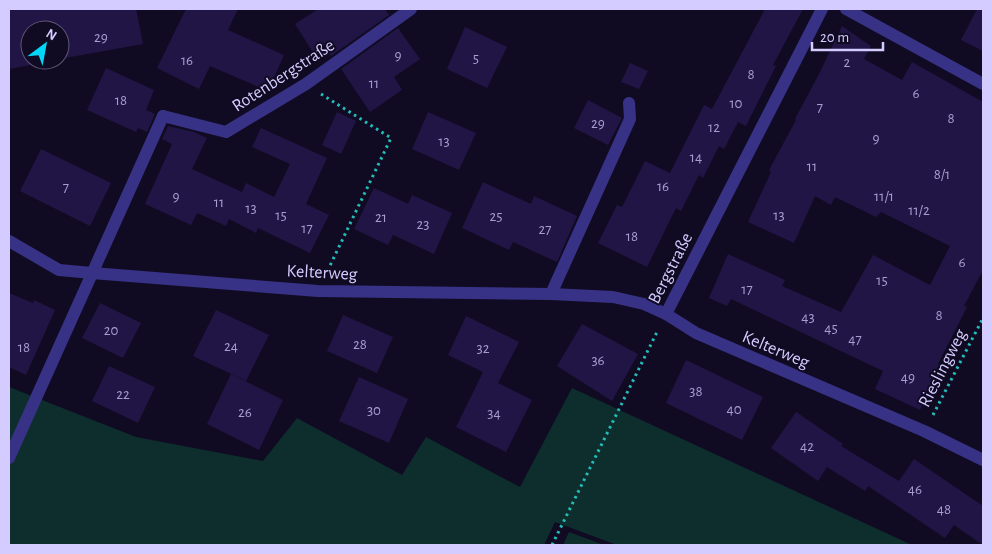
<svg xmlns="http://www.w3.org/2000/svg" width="992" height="554" font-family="'Alegreya Sans',sans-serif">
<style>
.green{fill:#0e2d2d}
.building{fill:#211545}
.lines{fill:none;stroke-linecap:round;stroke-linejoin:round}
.path{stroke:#22bdb9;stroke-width:3;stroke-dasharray:2.5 4;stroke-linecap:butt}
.lane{stroke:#383286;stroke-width:12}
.street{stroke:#383286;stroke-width:12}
.labels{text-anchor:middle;stroke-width:4;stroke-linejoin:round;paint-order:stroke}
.number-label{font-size:15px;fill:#a79ed0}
.street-label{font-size:18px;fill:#d4ccff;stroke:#100b22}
</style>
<rect width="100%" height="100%" fill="#100b22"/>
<g class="green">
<path d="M9 387 136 437 263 461 297 418 402 475 426 437 520 487 572 388 912 545H617L555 522 544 545H9Z"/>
<path d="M569 532 604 545H563Z"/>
</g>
<g class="building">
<path d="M9 9H136L143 44 60 59V30H30V60H57L9 69Z"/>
<path d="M186 9H238L228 30 284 55 268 91 210 66 199 89 157 68Z"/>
<path d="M318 9H385L389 15 331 56 325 47 314 54 295 24Z"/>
<path d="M765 9H803L773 65 776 66 746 126 738 122 724 149 719 146 703 178 699 175 681 211 676 208 647 267 598 243 617 205 622 207 645 161 670 173 704 105 712 109Z"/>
<path d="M977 9H983V51L961 40Z"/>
<path d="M842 26 871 46 864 59 902 80 912 62 983 102V270L964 306 967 307 938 364 941 366 920 410 875 389 883 371 731 299 727 306 709 298 728 254 785 280 782 286 841 312 873 255 930 285 950 246 881 212 876 217 835 197 831 205 815 196 794 243 748 222 771 172 769 170 796 120 795 119 820 72Z"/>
<path d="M465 27 507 47 487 88 447 69Z"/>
<path d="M398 28 420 59 394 77 402 90 370 112 341 69Z"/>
<path d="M630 63 648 71 639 89 621 82Z"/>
<path d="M106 68 154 90 146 110 155 114 147 132 138 128 136 132 87 110Z"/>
<path d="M588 100 622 118 608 145 574 128Z"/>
<path d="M337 112 356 121 341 154 322 145Z"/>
<path d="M428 112 476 133 459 170 412 149Z"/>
<path d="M168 126 194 132 207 138 192 169 242 192 246 183 274 197 290 164 252 147 261 128 327 158 306 204 329 215 310 253 258 228 256 233 229 219 226 226 197 213 191 225 145 204 172 144 162 139Z"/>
<path d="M41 149 111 183 90 226 20 191Z"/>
<path d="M483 182 531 204 534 196 577 216 557 262 513 242 509 250 462 228Z"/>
<path d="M374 188 408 204 412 195 452 213 434 254 393 235 388 245 354 229Z"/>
<path d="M9 293 33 303 34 300 55 310 26 375 9 367Z"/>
<path d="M100 303 141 323 123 358 82 338Z"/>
<path d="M216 310 269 335 246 381 193 356Z"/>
<path d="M343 315 393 337 377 373 327 351Z"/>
<path d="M466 316 519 342 498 383 532 400 506 452 456 427 483 372 448 355Z"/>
<path d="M582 324 638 354 612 401 557 366Z"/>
<path d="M686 360 763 397 742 440 666 403Z"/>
<path d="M109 366 155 387 138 423 92 401Z"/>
<path d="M231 374 283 400 259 450 207 424Z"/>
<path d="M359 377 408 399 389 443 339 421Z"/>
<path d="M796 412 843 444 841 446 899 481 914 459 983 506V545L954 525 945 538 868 486 865 491 827 467 818 481 771 448Z"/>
</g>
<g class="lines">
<g class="path">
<path d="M321 94 391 138 326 274"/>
<path d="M933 415 983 318"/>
<path d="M552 545 658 330"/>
</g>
<g class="lane">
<path d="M551 294 630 119 629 103"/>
<path d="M9 458 163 116"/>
</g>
<g class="street">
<path d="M846 9 983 84"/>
<path d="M163 116 226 132 306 84 411 9"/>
<path d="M9 241 59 270 92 273 318 291 551 294 613 297 644 304 666 314 696 333 924 431 983 460"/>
<path d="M666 314 822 9"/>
</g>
</g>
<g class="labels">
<g class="number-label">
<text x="101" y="42">29</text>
<text x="398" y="60">9</text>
<text x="476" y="63">5</text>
<text x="187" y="65">16</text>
<text x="847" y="67">2</text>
<text x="751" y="79">8</text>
<text x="374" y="88">11</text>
<text x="916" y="98">6</text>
<text x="121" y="105">18</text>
<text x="736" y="108">10</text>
<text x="820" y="112">7</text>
<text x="951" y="123">8</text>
<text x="598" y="128">29</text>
<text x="714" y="132">12</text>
<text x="876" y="143">9</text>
<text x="444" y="146">13</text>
<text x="696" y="162">14</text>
<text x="812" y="171">11</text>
<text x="942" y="179">8/1</text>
<text x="663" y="191">16</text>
<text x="66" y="192">7</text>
<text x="176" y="201">9</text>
<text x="884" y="201">11/1</text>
<text x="219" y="207">11</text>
<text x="251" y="213">13</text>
<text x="919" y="215">11/2</text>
<text x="281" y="220">15</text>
<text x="779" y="220">13</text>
<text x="496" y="221">25</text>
<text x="381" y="222">21</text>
<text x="423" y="229">23</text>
<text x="307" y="233">17</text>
<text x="545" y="234">27</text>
<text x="632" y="241">18</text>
<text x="962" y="267">6</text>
<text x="882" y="285">15</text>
<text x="747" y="294">17</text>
<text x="939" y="320">8</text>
<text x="808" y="322">43</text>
<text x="831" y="333">45</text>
<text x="111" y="335">20</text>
<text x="855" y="344">47</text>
<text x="360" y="349">28</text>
<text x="231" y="351">24</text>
<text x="24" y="352">18</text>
<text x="483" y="353">32</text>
<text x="598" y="365">36</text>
<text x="908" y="382">49</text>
<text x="696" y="396">38</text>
<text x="123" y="399">22</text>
<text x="734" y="414">40</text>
<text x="374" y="415">30</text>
<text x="245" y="417">26</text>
<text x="494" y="418">34</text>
<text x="807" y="451">42</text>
<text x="915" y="494">46</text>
<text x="944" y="514">48</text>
</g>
<g class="street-label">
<text transform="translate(283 75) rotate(-33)" y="6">Rotenbergstraße</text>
<text transform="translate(670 268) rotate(-63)" y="6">Bergstraße</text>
<text transform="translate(322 272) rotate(3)" y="6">Kelterweg</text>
<text transform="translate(776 349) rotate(23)" y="6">Kelterweg</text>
<text transform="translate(942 368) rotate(-63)" y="6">Rieslingweg</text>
</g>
</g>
<rect width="992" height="554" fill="none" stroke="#d4ccff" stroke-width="20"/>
<g transform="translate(45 45) rotate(32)"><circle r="24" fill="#100b22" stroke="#5e587a"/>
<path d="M0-4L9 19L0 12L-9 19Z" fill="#00d6f7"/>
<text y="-8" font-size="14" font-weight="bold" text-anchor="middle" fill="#d4ccff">N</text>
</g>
<path d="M812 42v8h71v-8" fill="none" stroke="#d4ccff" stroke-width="2.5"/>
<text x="820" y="42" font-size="15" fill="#d4ccff" stroke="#100b22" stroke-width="4" paint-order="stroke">20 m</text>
</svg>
